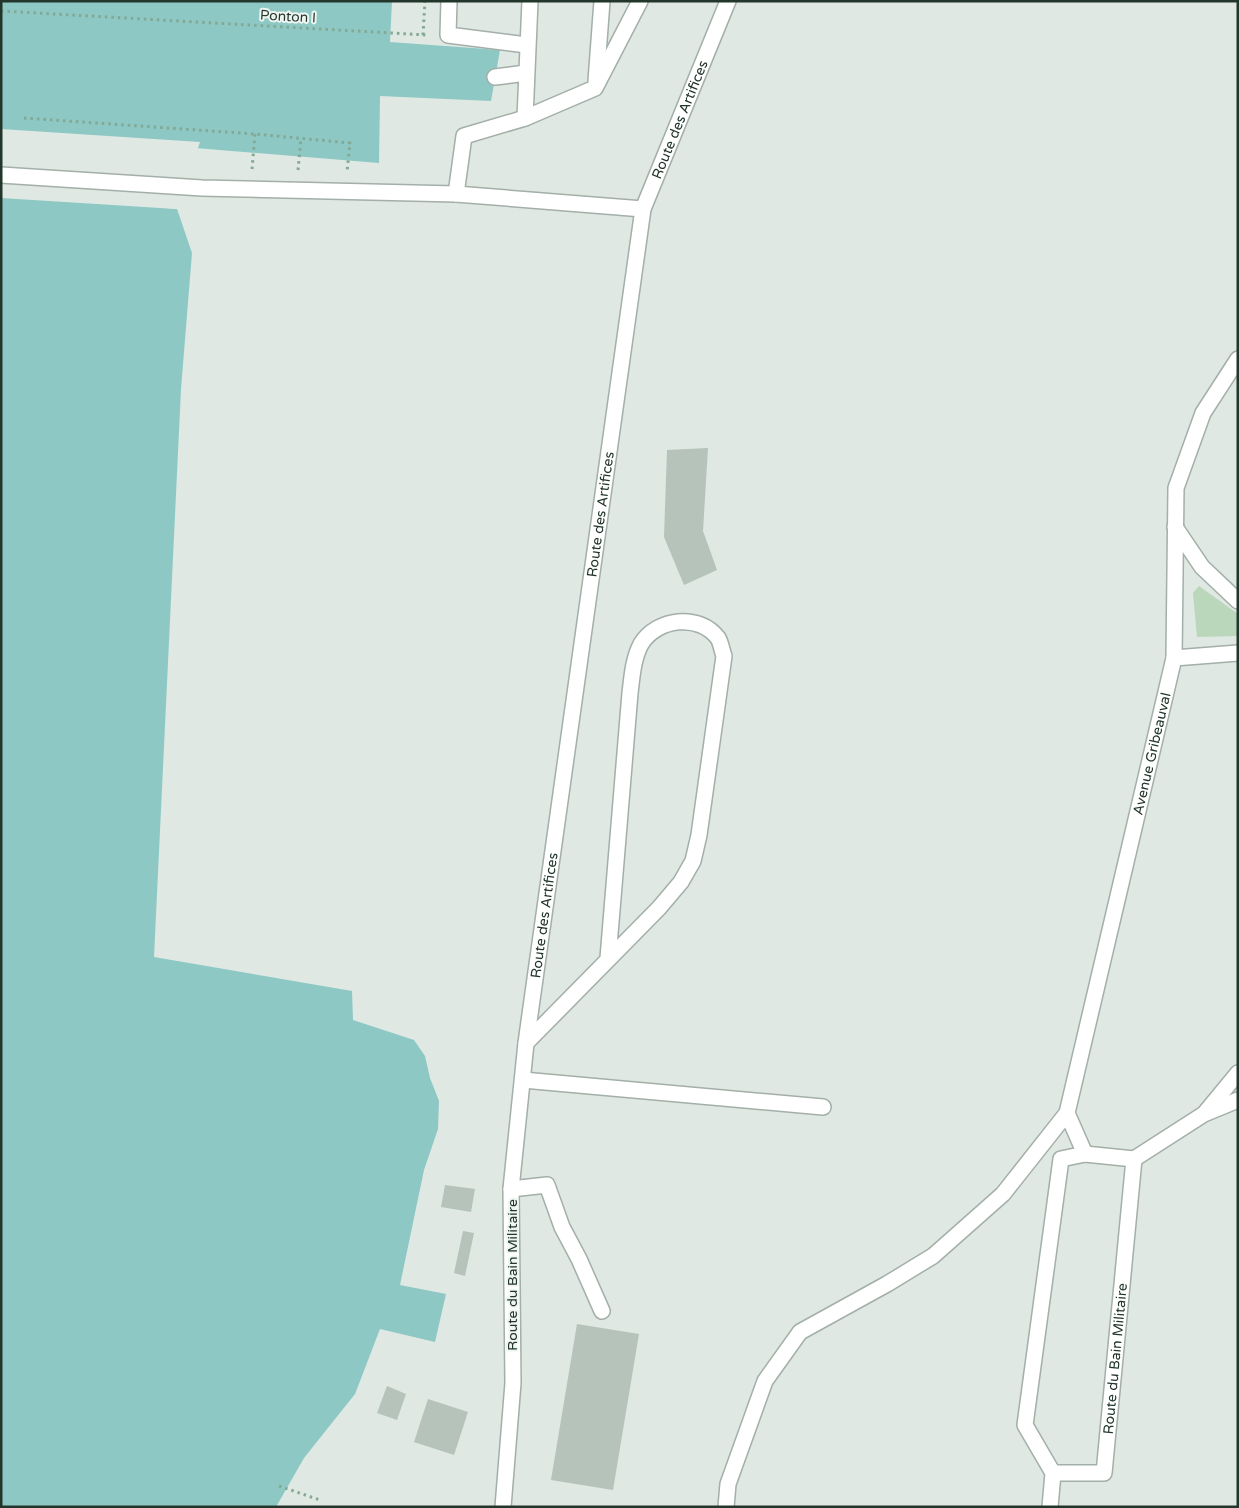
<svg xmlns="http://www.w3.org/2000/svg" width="1239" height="1508" font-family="'Varela Round',sans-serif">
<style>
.green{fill:#bad7bb}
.water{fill:#8dc8c4}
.pier{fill:#dfe8e2}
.building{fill:#b5c3ba}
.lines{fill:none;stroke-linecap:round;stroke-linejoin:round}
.minor-casing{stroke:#a3afa8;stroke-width:18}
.path{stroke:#83a894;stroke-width:3;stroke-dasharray:2.5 4;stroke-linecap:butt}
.minor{stroke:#fff;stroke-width:15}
.labels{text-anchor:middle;stroke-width:4;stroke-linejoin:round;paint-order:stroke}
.street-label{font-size:14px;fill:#22362c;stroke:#eff5f1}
</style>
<rect width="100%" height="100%" fill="#dfe8e2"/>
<path class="green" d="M1199 586 1238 614V636L1197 637 1193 593Z"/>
<g class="water">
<path d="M1 1H392L390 42 500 50 491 101 380 96 379 163 1 132Z"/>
<path d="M1 193 177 209 192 253 181 389 154 957 352 991 353 1020 414 1040 425 1056 430 1078 439 1101 438 1129 424 1170 400 1285 446 1294 435 1342 380 1329 355 1394 304 1458 276 1507H1Z"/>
</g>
<g class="pier">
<path d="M1 129 200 142 197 151 1 135Z"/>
<path d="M1 191H4L177 207 176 209 1 198Z"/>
</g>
<g class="building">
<path d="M708 448 703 531 717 570 684 585 664 537 667 450Z"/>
<path d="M445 1185 475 1189 471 1212 441 1207Z"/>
<path d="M463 1231 474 1233 465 1276 454 1273Z"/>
<path d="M577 1324 639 1334 613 1490 551 1480Z"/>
<path d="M387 1386 406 1394 397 1420 377 1413Z"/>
<path d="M428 1399 468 1412 454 1455 414 1442Z"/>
</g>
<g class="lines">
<defs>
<g id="minor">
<path d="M449 1 448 35 527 45"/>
<path d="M495 77 526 73"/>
<path d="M596 81 602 1"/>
<path d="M525 118 530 1"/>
<path d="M1 175 202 188 456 194 643 209"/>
<path d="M456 194 464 136 525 118 595 88 640 1"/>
<path d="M1175 527 1202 567 1238 601"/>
<path d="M1174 658 1238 653"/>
<path d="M526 1043 659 908 681 882 693 861 699 835 724 656C722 651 721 643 718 638 699 613 657 618 641 644 633 659 632 677 630 693L608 958"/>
<path d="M523 1080 823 1107"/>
<path d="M1205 1113 1238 1073"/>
<path id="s1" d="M1085 1154 1067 1113 1174 658 1176 488 1203 413 1238 359"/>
<path d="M1134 1159 1204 1114 1238 1100"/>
<path d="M511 1189 547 1185 562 1227 579 1259 602 1311"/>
<path id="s2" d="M503 1507 513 1383 511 1189 526 1043 643 209 728 1"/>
<path d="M726 1507 728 1484 765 1381 800 1332 887 1284 933 1256 1003 1194 1067 1113"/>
<path id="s3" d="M1050 1507 1053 1473H1104L1134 1159 1085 1154 1061 1159 1025 1425 1053 1473"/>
</g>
</defs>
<use href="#minor" class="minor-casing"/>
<g class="path">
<path d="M1 11 427 35"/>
<path d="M423 35 425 1"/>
<path d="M24 118 255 134 350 143 347 172"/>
<path d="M252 169 255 134"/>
<path d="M298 170 301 138"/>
<path d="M279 1486 320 1500"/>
</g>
<use href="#minor" class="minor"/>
</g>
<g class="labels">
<g class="street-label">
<text transform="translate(288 16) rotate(3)" y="5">Ponton I</text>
<text dy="5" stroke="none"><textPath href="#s2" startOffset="1404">Route des Artifices</textPath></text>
<text dy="5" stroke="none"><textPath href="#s2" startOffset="999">Route des Artifices</textPath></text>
<text dy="5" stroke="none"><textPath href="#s1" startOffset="414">Avenue Gribeauval</textPath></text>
<text dy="5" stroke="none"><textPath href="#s2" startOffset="594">Route des Artifices</textPath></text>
<text transform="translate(512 1275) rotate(-90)" y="5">Route du Bain Militaire</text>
<text dy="5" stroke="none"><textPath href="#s3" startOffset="200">Route du Bain Militaire</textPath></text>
</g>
</g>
<rect width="1239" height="1508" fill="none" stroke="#22362c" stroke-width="5"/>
</svg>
